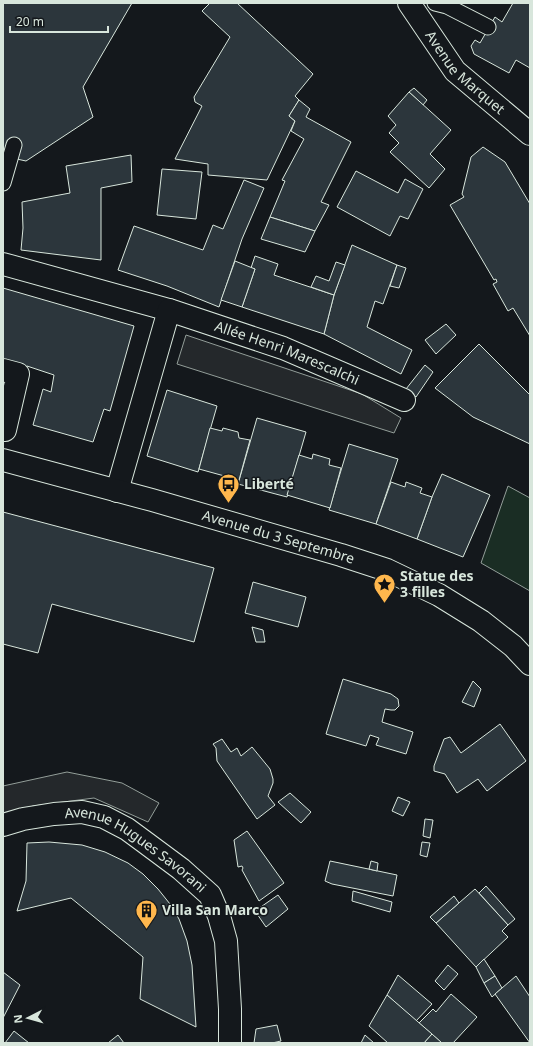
<svg xmlns="http://www.w3.org/2000/svg" width="533" height="1046" font-family="'Noto Sans',sans-serif">
<style>
.green{fill:#1a2d24;stroke:#939e99}
.parking{fill:#24282b;stroke:#939e99}
.building{fill:#2c363c;stroke:#d8e6dc}
.lines{fill:none;stroke-linecap:round;stroke-linejoin:round}
.lane-casing{stroke:#d8e6dc;stroke-width:17}
.street-casing{stroke:#d8e6dc;stroke-width:24}
.secondary-casing{stroke:#d8e6dc;stroke-width:24}
.lane{stroke:#14181c;stroke-width:15}
.street{stroke:#14181c;stroke-width:22}
.secondary{stroke:#14181c;stroke-width:22}
.labels{text-anchor:middle;stroke-width:3;stroke-linejoin:round;paint-order:stroke}
.street-label{font-size:14px;fill:#d8e6dc;stroke:#14181c}
.poi-label{font-size:14px;font-weight:bold;fill:#d8e6dc;stroke:#14181c;text-anchor:start}
</style>
<rect width="100%" height="100%" fill="#14181c"/>
<path class="green" d="M508 486 530 498V591L481 563Z"/>
<g class="parking">
<path d="M186 335 362 394 401 418 394 433 177 364Z"/>
<path d="M67 772 122 783 159 803 148 822 94 798 33 806 3 817V786Z"/>
</g>
<g class="building">
<path d="M3 3H132L83 87 93 117 26 161 3 156Z"/>
<path d="M210 3H237L313 74 295 96 299 100 289 116 295 121 267 180 208 175V164L175 159 202 106 195 102 194 97 230 37 202 11Z"/>
<path d="M513 3H530V68L516 60 509 73 474 54 471 46 475 40 480 43 495 17 502 22Z"/>
<path d="M414 88 427 100 423 105 409 92Z"/>
<path d="M409 92 451 130 430 154 445 169 429 188 390 152 399 143 389 133 396 125 388 116Z"/>
<path d="M299 100 310 109 306 117 351 142 321 202 329 205 315 231 270 217 285 181 282 180 304 139 291 131 295 121 289 116Z"/>
<path d="M483 147 505 162 530 204V336L513 308 508 311 493 284 497 282 496 279 494 280 450 205 464 197 462 194 471 157Z"/>
<path d="M131 155 132 182 101 188V260L21 250 23 228 22 202 70 193 66 166Z"/>
<path d="M162 169 202 172 196 219 157 215Z"/>
<path d="M356 171 398 193 405 179 423 189 408 219 400 216 390 236 337 207Z"/>
<path d="M244 180 264 188 242 239 219 307 167 286 118 270 134 226 203 250 213 225 223 229Z"/>
<path d="M270 217 315 231 305 252 261 239Z"/>
<path d="M352 245 397 265 383 304 375 301 367 327 412 350 401 374 324 334 334 295Z"/>
<path d="M255 256 278 264 274 275 334 295 324 334 242 307 255 269 251 268Z"/>
<path d="M235 261 255 269 242 307 221 300Z"/>
<path d="M336 262 345 265 334 295 311 287 316 276 329 281Z"/>
<path d="M397 265 406 268 399 288 390 286Z"/>
<path d="M3 288 134 326 110 411 104 409 93 442 33 425 43 389 51 392 54 375 27 366 25 369 3 362Z"/>
<path d="M446 324 456 335 436 354 425 340Z"/>
<path d="M479 344 530 395V444L473 417 435 388Z"/>
<path d="M425 365 433 372 416 397 406 389Z"/>
<path d="M167 390 217 406 198 472 147 456Z"/>
<path d="M257 418 306 432 287 497 238 484Z"/>
<path d="M210 428 222 431 223 428 238 432 239 438 250 440 239 480 199 469Z"/>
<path d="M349 444 398 459 376 524 329 510Z"/>
<path d="M313 454 330 459 329 465 341 468 330 508 287 495 299 455 312 459Z"/>
<path d="M442 474 490 495 463 557 417 539 432 497Z"/>
<path d="M391 482 405 487 406 482 422 488 420 493 432 497 417 539 376 524Z"/>
<path d="M3 512 214 568 194 642 52 604 38 653 3 644Z"/>
<path d="M253 582 306 597 298 627 245 613Z"/>
<path d="M252 627 263 630 265 642H256Z"/>
<path d="M343 679 391 694 398 699 399 706 395 710H391L385 709 382 722 413 732 406 754 376 745 379 738 370 735 366 746 326 734Z"/>
<path d="M473 681 481 689 474 707 462 702Z"/>
<path d="M500 724 526 761 487 791 478 779 457 793 445 774 434 771V766L444 739 450 737 461 753Z"/>
<path d="M222 739 231 752 237 748 241 756 252 747 270 769 273 779V783L268 796 275 805 257 819 217 761 216 748 213 744Z"/>
<path d="M290 793 311 812 301 823 278 802Z"/>
<path d="M398 797 410 802 403 816 392 811Z"/>
<path d="M425 819 433 820 430 838 423 836Z"/>
<path d="M247 831 284 883 259 901 242 870 243 868 242 866 238 867 234 840Z"/>
<path d="M49 842 82 845 105 852 128 863 143 874 158 889 170 904 179 919 187 941 192 965 196 1027 140 999 143 957 71 898 17 911 26 881 27 843Z"/>
<path d="M422 842 430 843 427 857 420 855Z"/>
<path d="M330 861 397 875 393 896 332 884 325 881Z"/>
<path d="M371 861 378 863 377 871 369 869Z"/>
<path d="M486 886 515 919 508 925 479 893Z"/>
<path d="M475 889 508 925 502 931 508 937 476 967 436 923Z"/>
<path d="M353 891 392 902 390 912 352 901Z"/>
<path d="M278 895 288 909 266 927 255 911Z"/>
<path d="M454 896 459 903 436 923 430 917Z"/>
<path d="M484 959 495 976 484 983 476 967Z"/>
<path d="M448 965 458 974 444 990 435 981Z"/>
<path d="M3 972 20 985 3 1018Z"/>
<path d="M398 975 432 1004 416 1021 387 995Z"/>
<path d="M495 976 502 988 492 997 484 983Z"/>
<path d="M516 976 530 997V1043L495 994Z"/>
<path d="M451 994 477 1017 453 1043H442L419 1023 433 1009 436 1012Z"/>
<path d="M387 995 432 1034 424 1043H388L369 1026Z"/>
<path d="M277 1025 281 1041 272 1043H254L256 1029Z"/>
<path d="M14 1031 29 1043H5Z"/>
<path d="M432 1034 442 1043H424Z"/>
<path d="M118 1035 124 1043H108Z"/>
<path d="M365 1035 374 1043H361Z"/>
</g>
<g class="lines">
<defs>
<g id="lane">
<path d="M435 3 447 6 488 27"/>
<path d="M3 183 14 145"/>
</g>
<g id="street">
<path id="s1" d="M409 3 455 71 530 134"/>
<path d="M3 264 169 310"/>
<path d="M3 370 18 374 5 430 3 429"/>
<path id="s2" d="M117 491 169 310 283 348 404 400"/>
<path id="s3" d="M3 825 23 819 54 814 82 812 104 817 127 829 146 843 181 869 210 895 219 916 226 941 230 1009V1043"/>
</g>
<g id="secondary">
<path id="s4" d="M3 460 152 500 341 555 387 570 439 595 481 621 513 646 530 664"/>
</g>
</defs>
<use href="#lane" class="lane-casing"/>
<use href="#street" class="street-casing"/>
<use href="#secondary" class="secondary-casing"/>
<use href="#lane" class="lane"/>
<use href="#street" class="street"/>
<use href="#secondary" class="secondary"/>
</g>
<defs>
<symbol id="bus-pin" viewBox="-11 -11 22 30"><path d="M0 17L-7.5 6A9.5 9.5 0 1 1 7.5 6Z" fill="#ffb74d" stroke="#14181c"/><path d="M-5-6H5V4H4V6H2V4H-2V6H-4V4H-5ZM-3.5-4V0h7V-4ZM-3.5 1.2v1.5H-2V1.2ZM2 1.2v1.5H3.5V1.2Z" fill="#111"/></symbol>
<symbol id="sight-pin" viewBox="-11 -11 22 30"><path d="M0 17L-7.5 6A9.5 9.5 0 1 1 7.5 6Z" fill="#ffb74d" stroke="#14181c"/><path d="M0-6L1.8-2.2L6-1.7L2.9 1.2L3.7 5.4L0 3.3L-3.7 5.4L-2.9 1.2L-6-1.7L-1.8-2.2Z" fill="#111"/></symbol>
<symbol id="building-pin" viewBox="-11 -11 22 30"><path d="M0 17L-7.5 6A9.5 9.5 0 1 1 7.5 6Z" fill="#ffb74d" stroke="#14181c"/><path d="M-4-6H4V6H1V3H-1V6H-4ZM-2.5-4.3h1.7v1.8h-1.7ZM.8-4.3h1.7v1.8H.8ZM-2.5-1h1.7V.8h-1.7ZM.8-1h1.7V.8H.8Z" fill="#111"/></symbol>
</defs>
<g fill-rule="evenodd">
<use href="#bus-pin" x="216" y="472" width="25" height="34"/>
<use href="#sight-pin" x="372" y="572" width="25" height="34"/>
<use href="#building-pin" x="134" y="898" width="25" height="34"/>
</g>
<g class="labels">
<g class="street-label">
<text dy="5" stroke="none"><textPath href="#s1" startOffset="90">Avenue Marquet</textPath></text>
<text dy="5" stroke="none"><textPath href="#s2" startOffset="314">Allée Henri Marescalchi</textPath></text>
<text dy="5" stroke="none"><textPath href="#s4" startOffset="286">Avenue du 3 Septembre</textPath></text>
<text dy="5" stroke="none"><textPath href="#s3" startOffset="145">Avenue Hugues Savorani</textPath></text>
</g>
<g class="poi-label">
<text x="244" y="489">Liberté</text>
<text x="400" y="581">Statue des<tspan x="400" dy="16">3 filles</tspan></text>
<text x="162" y="915">Villa San Marco</text>
</g>
</g>
<rect width="533" height="1046" fill="none" stroke="#d8e6dc" stroke-width="8"/>
<g transform="translate(28 1018) rotate(264)" stroke="#14181c" stroke-width="3" paint-order="stroke">
<path d="M0-3L7 15L0 10L-7 15Z" fill="#d8e6dc"/>
<text y="-6" font-size="11" font-weight="bold" text-anchor="middle" fill="#d8e6dc">N</text>
</g>
<path d="M10 26v6h98v-6" fill="none" stroke="#d8e6dc" stroke-width="2"/>
<text x="16" y="26" font-size="12" fill="#d8e6dc" stroke="#14181c" stroke-width="3" paint-order="stroke">20 m</text>
</svg>
